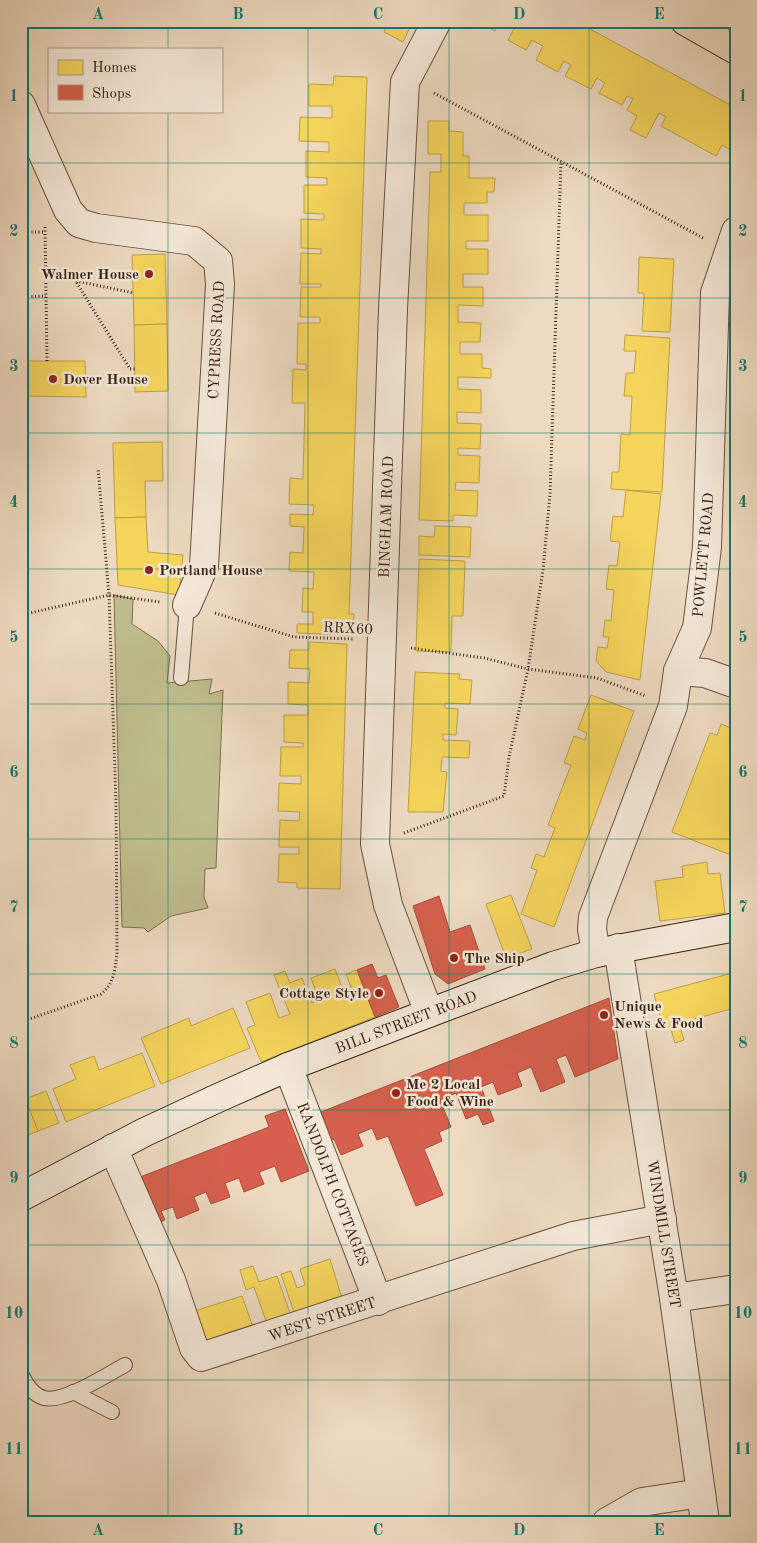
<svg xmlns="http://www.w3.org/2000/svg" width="757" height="1543" font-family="'Old Standard TT',serif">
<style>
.green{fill:#bfbd8d;stroke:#7c7051}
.homes{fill:#f6d55c;stroke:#be9f47}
.shops{fill:#d6604d;stroke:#a74d3c}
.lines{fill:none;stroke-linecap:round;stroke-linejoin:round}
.service-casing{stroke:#675040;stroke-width:16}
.minor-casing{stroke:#675040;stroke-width:30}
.secondary-casing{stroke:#3a2215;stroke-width:30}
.primary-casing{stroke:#3a2215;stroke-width:30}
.path{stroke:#3a2215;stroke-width:3;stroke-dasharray:1 2.5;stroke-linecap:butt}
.service{stroke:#f3e7d6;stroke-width:14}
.minor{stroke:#f3e7d6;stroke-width:28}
.secondary{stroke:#f3e7d6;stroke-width:28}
.primary{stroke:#eddac0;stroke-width:28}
.grid{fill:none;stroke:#0f766e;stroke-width:1;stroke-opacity:0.55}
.poi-dot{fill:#8f2418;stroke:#f3e7d6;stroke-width:2}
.labels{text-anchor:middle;stroke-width:5;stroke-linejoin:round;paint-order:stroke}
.poi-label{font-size:15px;font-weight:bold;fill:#3a2215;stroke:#f3e7d6;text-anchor:start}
.street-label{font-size:15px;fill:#3a2215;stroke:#f3e7d6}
.neatline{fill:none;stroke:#0f766e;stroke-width:2}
.grid-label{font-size:16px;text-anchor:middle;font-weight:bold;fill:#0f766e}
</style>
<rect width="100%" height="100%" fill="#eddac0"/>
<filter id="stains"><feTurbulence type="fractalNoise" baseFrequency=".004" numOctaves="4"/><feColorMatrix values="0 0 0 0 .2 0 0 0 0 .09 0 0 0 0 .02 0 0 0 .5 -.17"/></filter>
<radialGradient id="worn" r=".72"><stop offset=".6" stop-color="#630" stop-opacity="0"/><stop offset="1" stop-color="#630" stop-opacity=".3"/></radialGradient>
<path class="green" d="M114 595 133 599 132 624 158 641 170 656 167 683 212 679 209 694 223 690 216 868 205 869 204 897 208 908 171 916 148 932 144 928 122 927Z"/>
<g class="homes">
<path d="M23 21H41L40 26Z"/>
<path d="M389 21H413L403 42 384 32Z"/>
<path d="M477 21H500L495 31Z"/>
<path d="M504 21H575L736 108V165L730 162 735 152 722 145 716 156 661 126 666 117 659 113 646 138 630 130 637 116 627 110 633 99 627 96 622 105 599 93 605 83 597 78 591 89 565 76 571 65 564 61 558 72 536 60 543 46 532 40 526 50 508 40 515 27Z"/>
<path d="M334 76 367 77 349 614H354L353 635 297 633V624H313V612H302L303 588 313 589 314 572 289 571 290 552 303 553 304 527 290 526V514L313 515 314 505 289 504 290 478 303 479 305 403H292L293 369 306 370V364H297L298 323H320V317H300L301 287H321V284H300L301 253 321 254V249L301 248V219L324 220V214L304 213V185H327V178L306 177V151L329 152V142L299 141 300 117 332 118V106H309V84L333 85Z"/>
<path d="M428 121H449V131L463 132V156H469V178H495L494 192H487V203H464V215H488V241H466V249H488V274H463V287H483V306L458 305V322L481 323 480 342H460V354H482V368L491 369V378L458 377V389L481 390V413L457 412V423L481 424 480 449 458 448V455L480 456 479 483 456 482 455 490 478 491 477 516 453 515V521L419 520 430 172H441V154H428Z"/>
<path d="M165 254 167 324 134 325 132 255Z"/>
<path d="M639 257 674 259 670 332 642 331 644 293H638Z"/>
<path d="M167 324 168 391 135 392 134 325Z"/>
<path d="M625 335 670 338 662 492 611 489 612 472H619L621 434 630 435 632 396H624L626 373H634L636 351H624Z"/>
<path d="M21 361H85L86 397 21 396Z"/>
<path d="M162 442 163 481H145L146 517 115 518 113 443Z"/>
<path d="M626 490 661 494 640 680 606 672 596 661 598 647 607 648 609 637H603L605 620 611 621 614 590 606 589 609 565 617 566 620 542 610 541 613 516 623 517Z"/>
<path d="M146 517 148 552 183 555 179 595 118 585 115 518Z"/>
<path d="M435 526 471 527 470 557 419 555V536L434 537Z"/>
<path d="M419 559 465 561 463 616H452L451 652 416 651Z"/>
<path d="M309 642 347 644 340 889 297 888V883L278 882 279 854H299V847H279L280 820 299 821 300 812 278 811 279 783 301 784V776H280L281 747H303V743L284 742V715H308V705L288 704V682L309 683 310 669 289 668 290 650H309Z"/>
<path d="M415 672 460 674 459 679 472 680 470 704 445 703V708L458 709 457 724 456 735 443 734V740L470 741 469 758 442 757 441 771 447 772 443 812H408Z"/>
<path d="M591 695 634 711 554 927 521 914 537 870 531 868 536 854 544 857 555 828 548 825 571 765 564 763 574 736 585 740 587 733 578 729Z"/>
<path d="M721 724 736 730V857L672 832 710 733 717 735Z"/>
<path d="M707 862 708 874 720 873 725 913 660 921 655 881 683 877 682 866Z"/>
<path d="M511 895 532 949 506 958 486 904Z"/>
<path d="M335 969 343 990 351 987 346 974 357 970 375 1017 261 1062 247 1028 255 1025 246 1002 270 993 279 1018 290 1014 274 975 285 971 290 983 302 978 312 1003 319 1000 311 978Z"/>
<path d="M736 972V1022L731 1009 679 1023 684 1040 675 1043 670 1026 663 1028 654 994Z"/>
<path d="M233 1008 250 1048 161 1084 141 1038 189 1018 191 1026Z"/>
<path d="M142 1053 155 1086 66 1122 53 1089 76 1079 70 1065 94 1056 99 1070Z"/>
<path d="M46 1091 59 1123 38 1131 25 1099Z"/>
<path d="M23 1093 38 1131 21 1138V1094Z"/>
<path d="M330 1259 346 1311 299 1327 281 1274 291 1271 297 1288 305 1285 300 1269Z"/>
<path d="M253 1266 259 1282 277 1276 291 1316 267 1324 254 1287 246 1290 240 1270Z"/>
<path d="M242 1296 254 1330 199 1347 188 1313Z"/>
</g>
<g class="shops">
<path d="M439 896 450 932 470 925 485 969 448 984 435 974 413 906Z"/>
<path d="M372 964 378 978 386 975 399 1007 375 1017 357 970Z"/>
<path d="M609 998 618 1059 575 1077 566 1055 556 1059 565 1082 541 1092 531 1067 517 1073 522 1086 498 1095 493 1082 481 1087 494 1121 483 1125 478 1114 466 1119 456 1093 440 1100 451 1127 439 1132 442 1141 424 1149 443 1195 416 1206 388 1136 377 1140 372 1128 358 1134 363 1146 341 1155 334 1139 327 1142 316 1114Z"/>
<path d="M285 1109 309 1171 281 1182 275 1166 259 1172 264 1184 244 1192 239 1178 225 1183 230 1197 211 1204 206 1192 194 1197 199 1210 177 1219 173 1207 161 1211 165 1220 153 1225 135 1179 269 1127 265 1116Z"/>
</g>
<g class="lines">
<defs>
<g id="service">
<path d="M181 678 187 605"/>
<path d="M21 1373C25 1382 33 1395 44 1398 64 1403 106 1375 125 1365"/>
<path d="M73 1392 112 1412"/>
</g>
<g id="minor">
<path d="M21 105 68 210 79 223 96 228 194 241 218 261 220 284 204 566 187 605"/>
<path d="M678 671 705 673 736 684"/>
<path d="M618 948 674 1298 705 1522"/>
<path d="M596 953 592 929 593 917 673 706 678 671 697 628 707 547 715 293 736 231"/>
<path d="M429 1013 388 905 375 844 393 309 405 82 437 21"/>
<path d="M288 1067 378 1301"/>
<path d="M113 1148 171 1280 194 1348 201 1357 573 1236 662 1219"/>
<path d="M674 1298 736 1289"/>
<path d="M607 1522 642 1502 701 1493"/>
</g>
<path id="secondary" d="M21 1197 145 1132 218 1098 288 1067 429 1013 553 966 596 953 736 927"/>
<path id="primary" d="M685 21 736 50"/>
</defs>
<use href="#service" class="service-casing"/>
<use href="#minor" class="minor-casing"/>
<use href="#secondary" class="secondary-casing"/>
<use href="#primary" class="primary-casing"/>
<g class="path">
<path d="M21 61 26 71"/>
<path d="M434 93 703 238"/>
<path d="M45 227 47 361"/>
<path d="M21 232H45"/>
<path d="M46 267 75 280 130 369H135"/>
<path d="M76 281 134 293"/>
<path d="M21 297 46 296"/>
<path d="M215 613 294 637 353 639"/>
<path d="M21 615 109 595 160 602"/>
<path d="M411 648 484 658 528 669 597 678 646 696"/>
<path d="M404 833 504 796 509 757 528 669 543 570 550 494 561 161"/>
<path d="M21 1022 101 994C114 984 115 970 117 954L116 804 109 595 98 468"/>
</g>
<use href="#service" class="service"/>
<use href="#minor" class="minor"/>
<use href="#secondary" class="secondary"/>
<use href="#primary" class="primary"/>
</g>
<path class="grid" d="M168 21V49M308 21V1522M449 21V1522M589 21V1522M168 111V1522M21 163H736M21 298H736M21 433H736M21 569H736M21 704H736M21 839H736M21 974H736M21 1110H736M21 1245H736M21 1380H736"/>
<g class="poi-dot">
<circle cx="149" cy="274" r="5"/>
<circle cx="53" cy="379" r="5"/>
<circle cx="149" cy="570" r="5"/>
<circle cx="454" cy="958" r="5"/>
<circle cx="379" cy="993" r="5"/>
<circle cx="604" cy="1015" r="5"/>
<circle cx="396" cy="1093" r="5"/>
</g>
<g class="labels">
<g class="poi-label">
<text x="139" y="279" text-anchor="end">Walmer House</text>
<text x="63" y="384">Dover House</text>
<text x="159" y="575">Portland House</text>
<text x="464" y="963">The Ship</text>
<text x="369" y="998" text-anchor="end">Cottage Style</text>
<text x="614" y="1011">Unique<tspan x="614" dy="17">News &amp; Food</tspan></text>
<text x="406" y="1089">Me 2 Local<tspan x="406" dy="17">Food &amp; Wine</tspan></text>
</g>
<g class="street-label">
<text transform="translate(216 340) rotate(-87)" y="5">CYPRESS ROAD</text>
<text transform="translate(386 517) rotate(-88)" y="5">BINGHAM ROAD</text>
<text transform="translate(703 555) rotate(-85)" y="5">POWLETT ROAD</text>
<text transform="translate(348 628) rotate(3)" y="5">RRX60</text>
<text transform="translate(406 1022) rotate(-21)" y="5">BILL STREET ROAD</text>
<text transform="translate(333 1184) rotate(69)" y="5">RANDOLPH COTTAGES</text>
<text transform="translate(664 1234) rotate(81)" y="5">WINDMILL STREET</text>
<text transform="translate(322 1319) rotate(-18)" y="5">WEST STREET</text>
</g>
</g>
<rect width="757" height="1543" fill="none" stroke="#eddac0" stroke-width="55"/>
<rect x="48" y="48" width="175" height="65" fill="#f3e7d6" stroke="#a99889"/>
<rect x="58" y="60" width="25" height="15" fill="#f6d55c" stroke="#a99889"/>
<text x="92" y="72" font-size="15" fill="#3a2215">Homes</text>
<rect x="58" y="85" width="25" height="15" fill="#d6604d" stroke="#a99889"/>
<text x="92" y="98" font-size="15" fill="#3a2215">Shops</text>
<rect x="28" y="28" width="702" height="1488" class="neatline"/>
<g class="grid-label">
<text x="98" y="19">A</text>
<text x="238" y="19">B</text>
<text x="378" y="19">C</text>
<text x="519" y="19">D</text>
<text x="659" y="19">E</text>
<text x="14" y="101">1</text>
<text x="743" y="101">1</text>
<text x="14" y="236">2</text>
<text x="743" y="236">2</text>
<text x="14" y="371">3</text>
<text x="743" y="371">3</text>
<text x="14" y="507">4</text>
<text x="743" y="507">4</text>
<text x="14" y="642">5</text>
<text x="743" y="642">5</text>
<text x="14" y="777">6</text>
<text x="743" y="777">6</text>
<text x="14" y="912">7</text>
<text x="743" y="912">7</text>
<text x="14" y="1048">8</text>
<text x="743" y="1048">8</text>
<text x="14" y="1183">9</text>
<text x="743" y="1183">9</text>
<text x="14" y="1318">10</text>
<text x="743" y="1318">10</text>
<text x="14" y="1454">11</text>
<text x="743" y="1454">11</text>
<text x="98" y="1535">A</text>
<text x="238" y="1535">B</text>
<text x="378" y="1535">C</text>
<text x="519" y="1535">D</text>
<text x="659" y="1535">E</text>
</g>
<rect width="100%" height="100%" filter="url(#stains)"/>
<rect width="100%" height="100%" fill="url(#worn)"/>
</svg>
